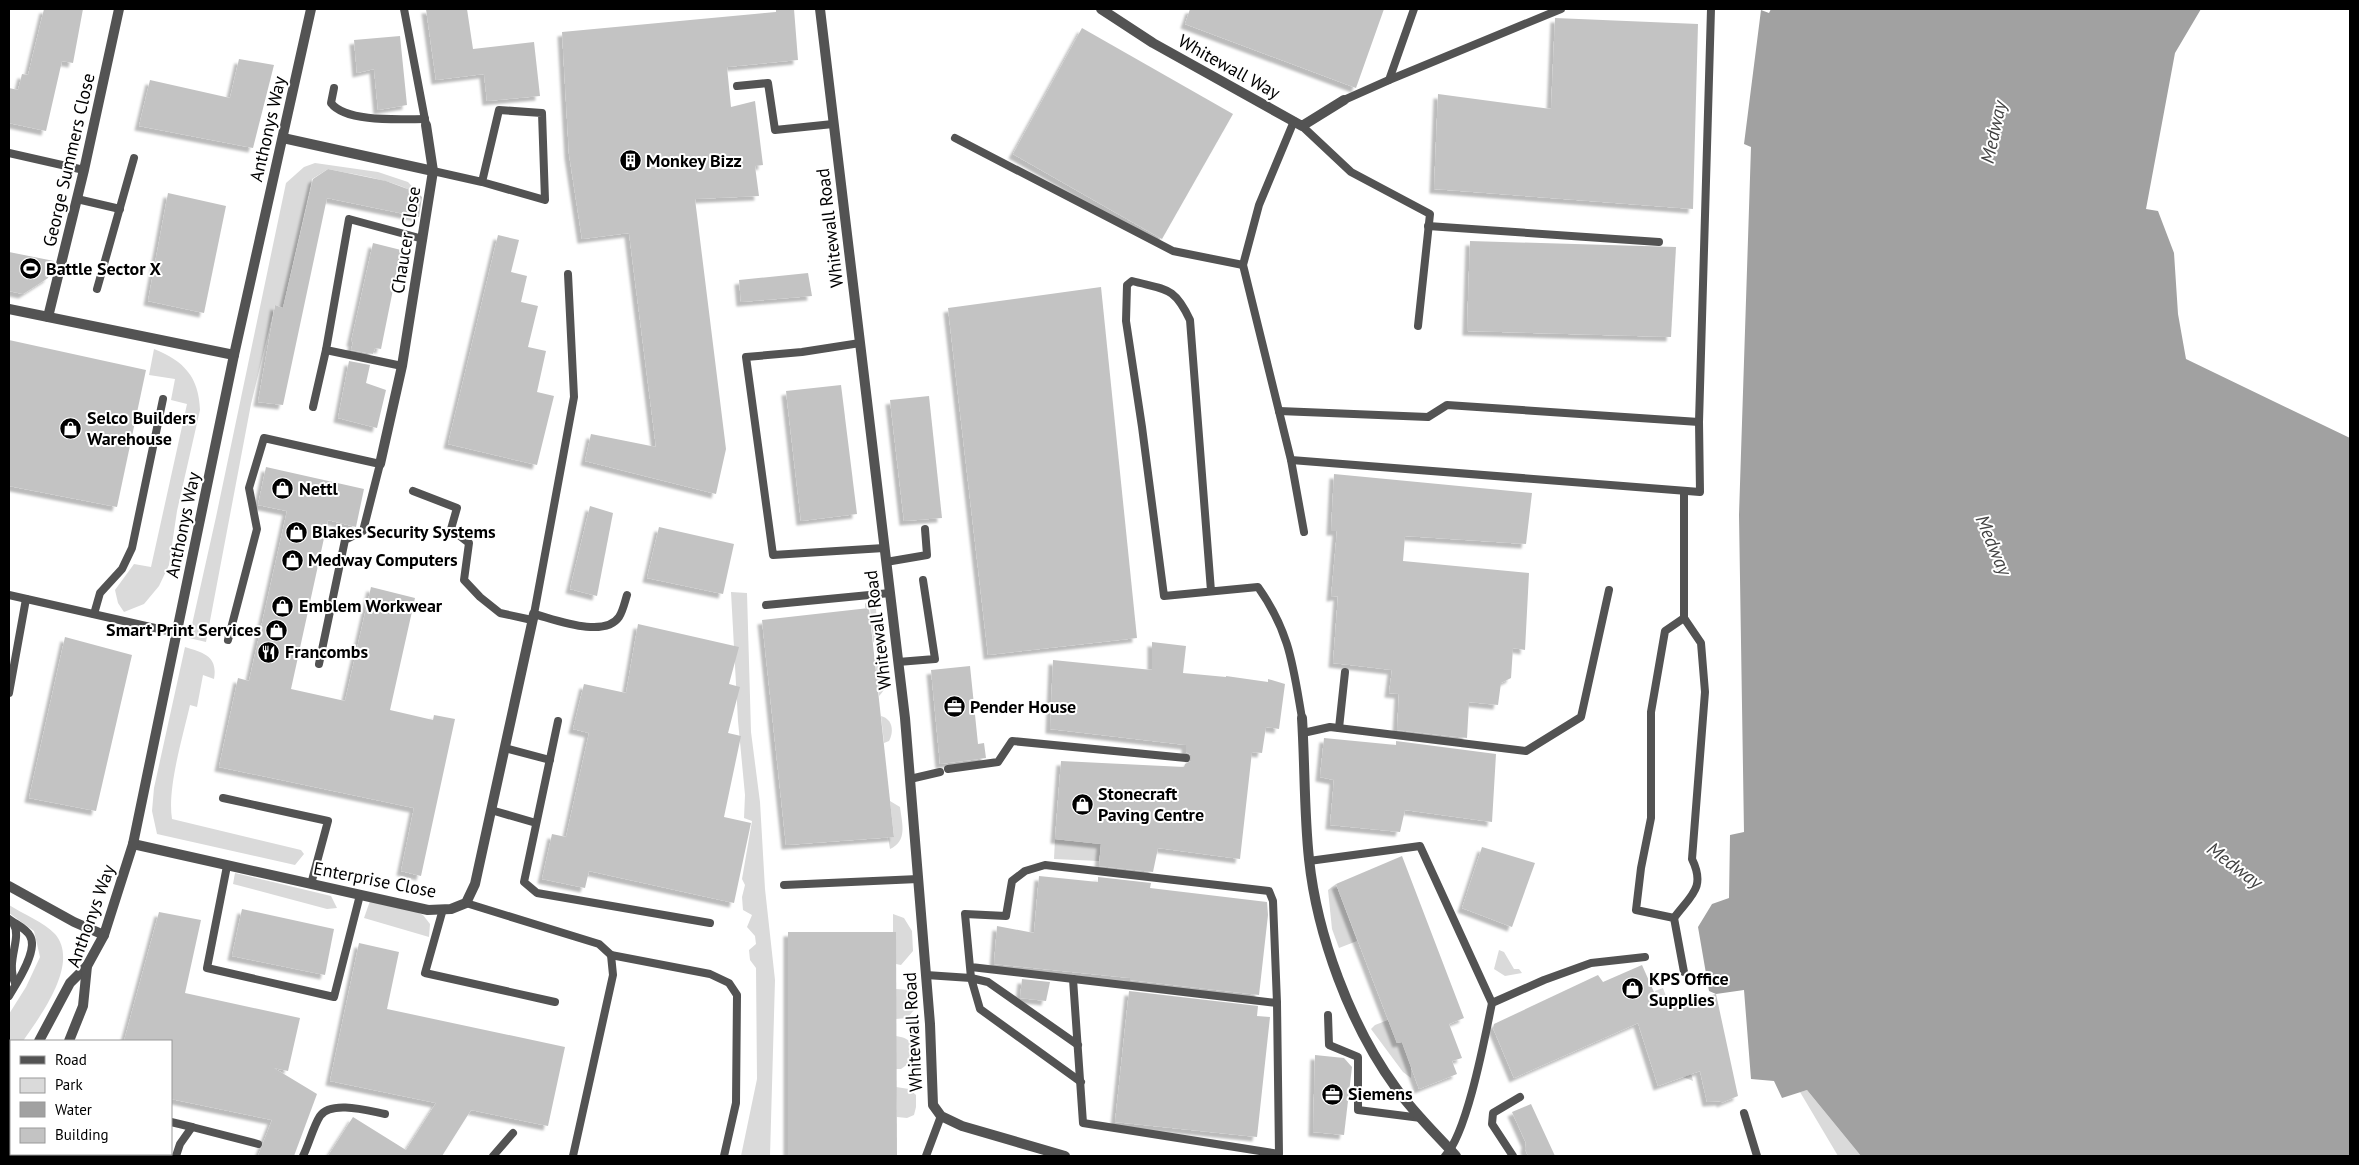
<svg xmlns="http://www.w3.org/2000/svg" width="2359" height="1165" font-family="'PT Sans',sans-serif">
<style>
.green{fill:#dadada}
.water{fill:#a1a1a1}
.building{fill:#c3c3c3;filter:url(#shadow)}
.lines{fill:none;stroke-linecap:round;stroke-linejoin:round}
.lane{stroke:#535353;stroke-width:8}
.street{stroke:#535353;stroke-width:10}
.labels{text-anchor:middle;stroke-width:4;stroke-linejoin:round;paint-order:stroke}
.street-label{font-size:18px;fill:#000;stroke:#fff}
.poi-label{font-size:18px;font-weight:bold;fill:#000;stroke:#fff;text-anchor:start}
.water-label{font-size:19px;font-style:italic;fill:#424242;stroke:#fff}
</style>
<defs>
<filter id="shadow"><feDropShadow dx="-4.5" dy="4.5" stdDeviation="1" flood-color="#0004"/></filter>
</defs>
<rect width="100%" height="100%" fill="#fff"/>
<g class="green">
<path d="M315 163 378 172 408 182 422 197C395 179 360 176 328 169L312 179 283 308 275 305 251 404 206 642 189 638 216 517 286 183 304 167Z"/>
<path d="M154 349C184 361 199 377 200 410L177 511 169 565 159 586 144 604 124 612 118 603 115 590 134 564 151 567 187 404 171 400 175 379 149 375Z"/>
<path d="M731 592 747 593 751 732 760 802 765 889 775 980 770 1156H741L757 1079 756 968 750 960 749 950 756 944 755 936 747 927 752 915 743 910 742 897 745 885 742 879 752 821 744 818 745 795 738 721Z"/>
<path d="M865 603 876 609 878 634 873 643 870 608H865Z"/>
<path d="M185 647C204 653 218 656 214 679L203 675 197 707 190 705C183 736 167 788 172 819L301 850 304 854 295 865 157 834 152 811 154 788Z"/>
<path d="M875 663C887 672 891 684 879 696Z"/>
<path d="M881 716C893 719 894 732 889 741L884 743Z"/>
<path d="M890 801 900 807C902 823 908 841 890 849L888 837 894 836Z"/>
<path d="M1055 839 1101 844 1099 861 1054 859Z"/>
<path d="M235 873 331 896 337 908 327 909 233 884Z"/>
<path d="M1336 884 1357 941 1339 948 1332 929 1328 890Z"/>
<path d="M370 901 417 912 423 915 430 924 429 937 364 918Z"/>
<path d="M9 905C23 914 44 922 55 934 80 963 41 1015 23 1041H11V1059L9 1062V1014L26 987 40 957 34 931 9 913Z"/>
<path d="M893 914 904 918 912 931 913 951 901 965 896 964V932H893Z"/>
<path d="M1499 950 1504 952 1514 969H1519L1522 973 1505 976 1494 969Z"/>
<path d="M1663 988 1675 1021 1678 1020 1693 1081 1683 1077 1655 991Z"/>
<path d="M896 989 910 990 914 995 916 1008 907 1018 896 1019Z"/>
<path d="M1388 1020 1397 1043 1402 1042 1411 1067V1078L1403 1072 1371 1029 1375 1025Z"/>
<path d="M896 1036C910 1038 915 1044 916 1058L901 1069H896Z"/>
<path d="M896 1087 909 1089 916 1095V1107L914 1115 907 1118 897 1117Z"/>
<path d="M1807 1090 1861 1156H1838L1800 1092Z"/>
</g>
<path class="water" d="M1771 9H2201L2175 53 2146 209 2158 211 2174 253 2178 314 2186 359 2350 438V1156H1861L1807 1090 1782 1098 1774 1081 1751 1079 1744 990 1716 994 1709 991 1698 927 1712 904 1729 898 1730 835 1744 832 1739 515 1751 147 1744 144 1761 10 1769 13Z"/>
<g class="building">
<path d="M44 9H83L73 63 62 61 46 131 9 123V88L18 90 22 74 28 75Z"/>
<path d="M426 9H467L473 49 534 42 540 96 487 101 484 74 436 80Z"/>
<path d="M776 9H794L798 60 727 67 731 107 755 101 763 165 755 166 759 196 695 199 726 449 716 494 585 461 591 434 656 447 629 233 582 239 569 154 562 32 776 12Z"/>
<path d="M1190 9H1384L1356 88 1185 24Z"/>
<path d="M1555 18 1698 24 1693 209 1434 189 1438 94 1551 109Z"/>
<path d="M1082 28 1233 114 1162 239 1013 154Z"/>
<path d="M400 36 407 105 378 110 374 69 357 73 354 40Z"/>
<path d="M239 59 274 65 253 148 139 126 150 80 230 98Z"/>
<path d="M328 169 386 181 413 191 422 197 419 217 327 198 283 405 258 402 275 305 283 308 313 179Z"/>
<path d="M168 193 226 206 204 313 148 301Z"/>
<path d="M498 235 519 240 511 272 527 276 521 302 538 306 528 347 546 351 537 392 554 396 537 465 448 444Z"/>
<path d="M1470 241 1676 247 1671 337 1467 331Z"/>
<path d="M373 243 401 250 381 349 375 348 373 354 351 350 353 342H351Z"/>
<path d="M9 252 54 261 48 278 23 294 9 291Z"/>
<path d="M808 273 812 296 741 302 739 280Z"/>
<path d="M1101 287 1137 638 988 655 948 308Z"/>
<path d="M9 340 146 370 117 507 9 486Z"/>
<path d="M349 361 370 365 366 383 386 390 377 428 338 418Z"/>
<path d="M841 385 857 514 801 521 786 391Z"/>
<path d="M929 396 942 518 904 521 890 400Z"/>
<path d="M266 467 364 489 356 527 328 520 291 689 345 701 371 587 415 598 390 710 433 720 434 715 455 719 421 876 401 871 414 808 219 767 238 678 249 681 287 511 258 505Z"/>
<path d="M1334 474 1532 493 1526 544 1405 536 1403 561 1529 573 1525 650 1513 648 1511 678 1501 683 1498 705 1469 702 1467 738 1397 730 1399 694 1389 693 1392 670 1333 663 1338 596 1331 597 1337 531H1331Z"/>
<path d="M590 506 613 513 597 596 570 589Z"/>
<path d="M659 527 734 544 723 594 647 578Z"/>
<path d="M869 608 894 837 786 845 762 620Z"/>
<path d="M638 624 739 647 729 684 740 687 728 733 741 736 724 817 751 823 734 903 589 871 585 888 542 879 552 834 566 837 589 733 573 729 584 684 626 693Z"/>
<path d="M65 637 132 655 96 811 29 798Z"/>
<path d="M1152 642 1186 646 1183 673 1226 677V676L1268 682V679L1285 684 1279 729 1266 727 1262 753 1252 752 1240 859 1158 848 1153 872 1099 866 1101 844 1055 839 1061 761 1184 767 1185 764 1191 761V755L1186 752V745L1050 729 1053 660 1152 670Z"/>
<path d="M970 666 978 744 984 743 986 758 940 764 931 670Z"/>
<path d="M1324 738 1396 745V741L1496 754 1492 822 1405 810 1400 832 1330 825 1334 780 1320 777Z"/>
<path d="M1482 847 1535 863 1512 927 1462 908Z"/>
<path d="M1402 856 1464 1018 1449 1024 1462 1058 1452 1061 1457 1074 1419 1089 1402 1042 1397 1043 1336 884Z"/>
<path d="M1039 876 1098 882V877L1151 883 1150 888 1267 902 1268 915 1259 995 1130 980V978L994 964 997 926 1034 933Z"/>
<path d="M242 909 334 929 325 975 232 956Z"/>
<path d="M159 912 201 920 185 993 300 1018 288 1071 274 1068 317 1094 294 1156H258L272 1120 171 1099V1041H124Z"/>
<path d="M788 932H896L897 1156H788Z"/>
<path d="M359 943 399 952 387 1009 565 1047 548 1126 471 1110 442 1156H328L353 1117 406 1150 436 1103 330 1081Z"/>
<path d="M1642 965 1661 1008 1716 994 1738 1096 1721 1103V1101L1707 1102 1700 1071 1658 1086 1638 1023 1514 1078 1493 1028 1494 1024 1598 975 1603 982Z"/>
<path d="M1022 979 1050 982 1046 1001 1020 998Z"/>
<path d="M1129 991 1258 1006 1257 1016 1270 1017 1257 1137 1115 1122Z"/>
<path d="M1315 1055 1344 1058 1352 1067 1344 1135 1313 1132Z"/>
<path d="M1531 1104 1555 1156H1528L1525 1149 1526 1143 1512 1112Z"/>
</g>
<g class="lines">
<g class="lane">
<path d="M404 9 426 125"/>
<path d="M1389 80 1561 9"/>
<path d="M737 86 768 83 775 130 833 124"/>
<path d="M334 88 331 103C346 123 402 119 425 119"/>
<path d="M1344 100 1389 80 1414 9"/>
<path d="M1294 121 1259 205 1243 265 1291 460 1700 492 1699 422 1711 9"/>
<path d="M1302 126 1351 172 1430 214 1418 326"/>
<path d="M955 138 1173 251 1243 265"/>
<path d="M9 153 84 170"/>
<path d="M433 171 482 182 545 200 542 113 499 110 482 182"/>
<path d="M77 199 120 209"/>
<path d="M1428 226 1659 242"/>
<path d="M568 274 574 397 534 614C554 619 604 639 619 617 623 611 625 601 627 595"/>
<path d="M97 289 134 158"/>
<path d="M860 343 802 352 746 357 773 555 884 548"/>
<path d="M402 366 326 350 349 219 423 239"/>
<path d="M313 407 326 350"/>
<path d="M1279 411 1428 417 1447 405 1699 422"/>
<path d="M1291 460 1304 532"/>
<path d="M413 491 457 508 451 529 469 543 464 580 480 597 500 613 532 620"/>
<path d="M886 562 927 555 925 529"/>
<path d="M1211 591 1190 320C1174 286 1166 290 1132 281L1127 285 1126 321 1142 427 1164 596 1258 587C1290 632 1293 666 1302 718"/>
<path d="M9 595 177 633"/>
<path d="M766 605 890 593"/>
<path d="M94 614 100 593 122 569 132 548 163 399"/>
<path d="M1684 618 1665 631 1651 712V818L1641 868 1636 910 1674 918 1684 972"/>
<path d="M228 640 257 529 249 488 264 438 380 464 363 531 345 540 319 664"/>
<path d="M898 662 935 659 923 580"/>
<path d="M9 693 26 599"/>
<path d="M558 721 524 882 537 893 710 923"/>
<path d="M1339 728 1345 672"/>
<path d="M1303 733 1330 727 1526 751 1581 717 1609 590"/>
<path d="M505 748 550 760"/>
<path d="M948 769 998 762 1012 741 1186 758"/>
<path d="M910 779 940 772"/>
<path d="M223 798 328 821 311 884"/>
<path d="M491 810 536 823"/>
<path d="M1309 861 1420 846 1492 1003"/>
<path d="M227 866 207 968 334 997 360 895"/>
<path d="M784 885 918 879"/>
<path d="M466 903 599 944 611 955 710 974 729 983 737 995 736 1103 724 1156"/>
<path d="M443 909 425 973 555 1002"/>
<path d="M1674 918C1691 895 1706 888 1692 859L1705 692 1701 643 1684 618V491"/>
<path d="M9 919C15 924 26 928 30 936 39 950 16 984 9 996"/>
<path d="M13 923C23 938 5 960 15 983"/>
<path d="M926 975 971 978 965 914 1006 916 1012 881 1025 871 1045 865 1269 891 1273 901 1277 1003 971 967"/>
<path d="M1073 979 1083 1123 1279 1154 1277 1003"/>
<path d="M1328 1015 1329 1045 1358 1057V1110L1421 1118"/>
<path d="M1078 1045 988 982 971 978 980 1009 1081 1082"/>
<path d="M1744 1113 1757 1156"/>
<path d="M171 1122 192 1127 180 1144 176 1156"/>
<path d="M192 1127 258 1144"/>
<path d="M303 1156C309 1144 313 1127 320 1116 331 1100 369 1111 385 1114"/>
<path d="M493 1156 513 1133"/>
<path d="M573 1156 613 975 611 955"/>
<path d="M926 1156 941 1116"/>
<path d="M1445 1156C1467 1134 1485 1037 1492 1003L1544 980 1591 963 1645 957"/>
<path d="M1513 1156 1492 1124 1493 1113 1520 1097"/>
</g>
<g class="street">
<path d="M820 9 905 718 930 1024 933 1105 941 1116 962 1126 1065 1156"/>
<path d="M1101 9 1153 43 1302 126 1344 100"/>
<path d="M426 125 433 171"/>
<path d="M283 138 433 171 402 366 380 464"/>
<path d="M9 309 234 355"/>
<path d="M48 317 84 170 119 9"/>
<path d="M1302 718C1305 765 1304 812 1309 859 1317 935 1350 1025 1396 1088 1413 1112 1436 1134 1456 1156"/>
<path d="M133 844 428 910 451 909 466 903 475 884 534 614"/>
<path d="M9 886 74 922 104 935"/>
<path d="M39 1041 70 983 87 966"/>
<path d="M69 1041 83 1006 87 966 104 935 133 844 234 355 311 9"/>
<path d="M9 1084 11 1081"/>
<path d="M9 1137 11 1134"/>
<path d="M39 1154 42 1156"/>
</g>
</g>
<defs>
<symbol id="building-disc" viewBox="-11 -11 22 22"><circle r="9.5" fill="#000" stroke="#fff"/><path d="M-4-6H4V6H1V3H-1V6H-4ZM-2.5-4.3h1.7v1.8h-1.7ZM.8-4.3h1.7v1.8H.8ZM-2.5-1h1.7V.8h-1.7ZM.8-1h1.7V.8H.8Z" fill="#fff"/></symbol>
<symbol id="stadium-disc" viewBox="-11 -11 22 22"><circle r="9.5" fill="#000" stroke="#fff"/><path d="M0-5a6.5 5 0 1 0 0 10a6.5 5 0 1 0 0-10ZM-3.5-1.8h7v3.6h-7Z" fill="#fff"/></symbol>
<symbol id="shop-disc" viewBox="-11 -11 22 22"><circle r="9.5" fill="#000" stroke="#fff"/><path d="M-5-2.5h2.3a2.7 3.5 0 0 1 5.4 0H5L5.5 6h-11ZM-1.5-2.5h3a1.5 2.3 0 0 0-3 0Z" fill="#fff"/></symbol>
<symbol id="restaurant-disc" viewBox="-11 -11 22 22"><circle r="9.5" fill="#000" stroke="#fff"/><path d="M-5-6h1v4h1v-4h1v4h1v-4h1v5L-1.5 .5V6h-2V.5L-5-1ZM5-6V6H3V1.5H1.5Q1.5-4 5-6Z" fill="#fff"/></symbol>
<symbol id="office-disc" viewBox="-11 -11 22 22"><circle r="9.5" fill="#000" stroke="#fff"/><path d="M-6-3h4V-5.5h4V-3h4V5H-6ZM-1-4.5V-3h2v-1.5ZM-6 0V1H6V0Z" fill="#fff"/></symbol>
</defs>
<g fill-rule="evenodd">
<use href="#building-disc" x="618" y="148" width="25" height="25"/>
<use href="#stadium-disc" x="18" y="256" width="25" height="25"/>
<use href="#shop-disc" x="58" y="416" width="25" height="25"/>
<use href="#shop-disc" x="270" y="476" width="25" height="25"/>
<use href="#shop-disc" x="284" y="520" width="25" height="25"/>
<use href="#shop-disc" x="280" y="548" width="25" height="25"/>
<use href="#shop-disc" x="270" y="594" width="25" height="25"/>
<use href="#shop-disc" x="264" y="618" width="25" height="25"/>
<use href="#restaurant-disc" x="256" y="640" width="25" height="25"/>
<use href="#office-disc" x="942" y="694" width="25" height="25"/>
<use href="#shop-disc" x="1070" y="792" width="25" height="25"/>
<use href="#shop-disc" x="1620" y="976" width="25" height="25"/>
<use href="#office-disc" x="1320" y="1082" width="25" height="25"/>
</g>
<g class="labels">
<g class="street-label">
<text transform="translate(1229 67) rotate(29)" y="6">Whitewall Way</text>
<text transform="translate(268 129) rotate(-77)" y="6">Anthonys Way</text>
<text transform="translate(69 160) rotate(-77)" y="6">George Summers Close</text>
<text transform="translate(830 228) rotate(-97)" y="6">Whitewall Road</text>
<text transform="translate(406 240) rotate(-81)" y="6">Chaucer Close</text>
<text transform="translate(183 525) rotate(-78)" y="6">Anthonys Way</text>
<text transform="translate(878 630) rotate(-97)" y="6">Whitewall Road</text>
<text transform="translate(375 880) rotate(11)" y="6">Enterprise Close</text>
<text transform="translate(91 916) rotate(-70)" y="6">Anthonys Way</text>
<text transform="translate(913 1032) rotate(-93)" y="6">Whitewall Road</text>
</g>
<g class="poi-label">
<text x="646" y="167">Monkey Bizz</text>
<text x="46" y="275">Battle Sector X</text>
<text x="87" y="424">Selco Builders<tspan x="87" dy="21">Warehouse</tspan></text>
<text x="299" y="495">Nettl</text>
<text x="312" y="538">Blakes Security Systems</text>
<text x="308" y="566">Medway Computers</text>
<text x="299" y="612">Emblem Workwear</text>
<text x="261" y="636" text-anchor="end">Smart Print Services</text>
<text x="285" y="658">Francombs</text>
<text x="970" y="713">Pender House</text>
<text x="1098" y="800">Stonecraft<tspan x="1098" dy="21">Paving Centre</tspan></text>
<text x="1649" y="985">KPS Office<tspan x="1649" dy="21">Supplies</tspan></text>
<text x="1348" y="1100">Siemens</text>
</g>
<g class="water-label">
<text transform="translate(1993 132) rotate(-78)" y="7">Medway</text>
<text transform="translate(1994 545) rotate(67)" y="7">Medway</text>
<text transform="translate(2235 865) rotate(37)" y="7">Medway</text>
</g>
</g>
<rect width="2359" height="1165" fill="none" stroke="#000000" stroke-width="20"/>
<rect x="10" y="1040" width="162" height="115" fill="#ffffff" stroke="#999999"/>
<rect x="20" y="1056" width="25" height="8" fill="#535353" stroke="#999999"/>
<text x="55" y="1065" font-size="15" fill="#000000">Road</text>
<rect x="20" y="1078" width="25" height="15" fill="#dadada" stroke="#999999"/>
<text x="55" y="1090" font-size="15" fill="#000000">Park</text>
<rect x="20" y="1102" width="25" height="15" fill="#a1a1a1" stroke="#999999"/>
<text x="55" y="1115" font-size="15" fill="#000000">Water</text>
<rect x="20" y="1128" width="25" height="15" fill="#c3c3c3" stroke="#999999"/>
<text x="55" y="1140" font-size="15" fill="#000000">Building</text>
</svg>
